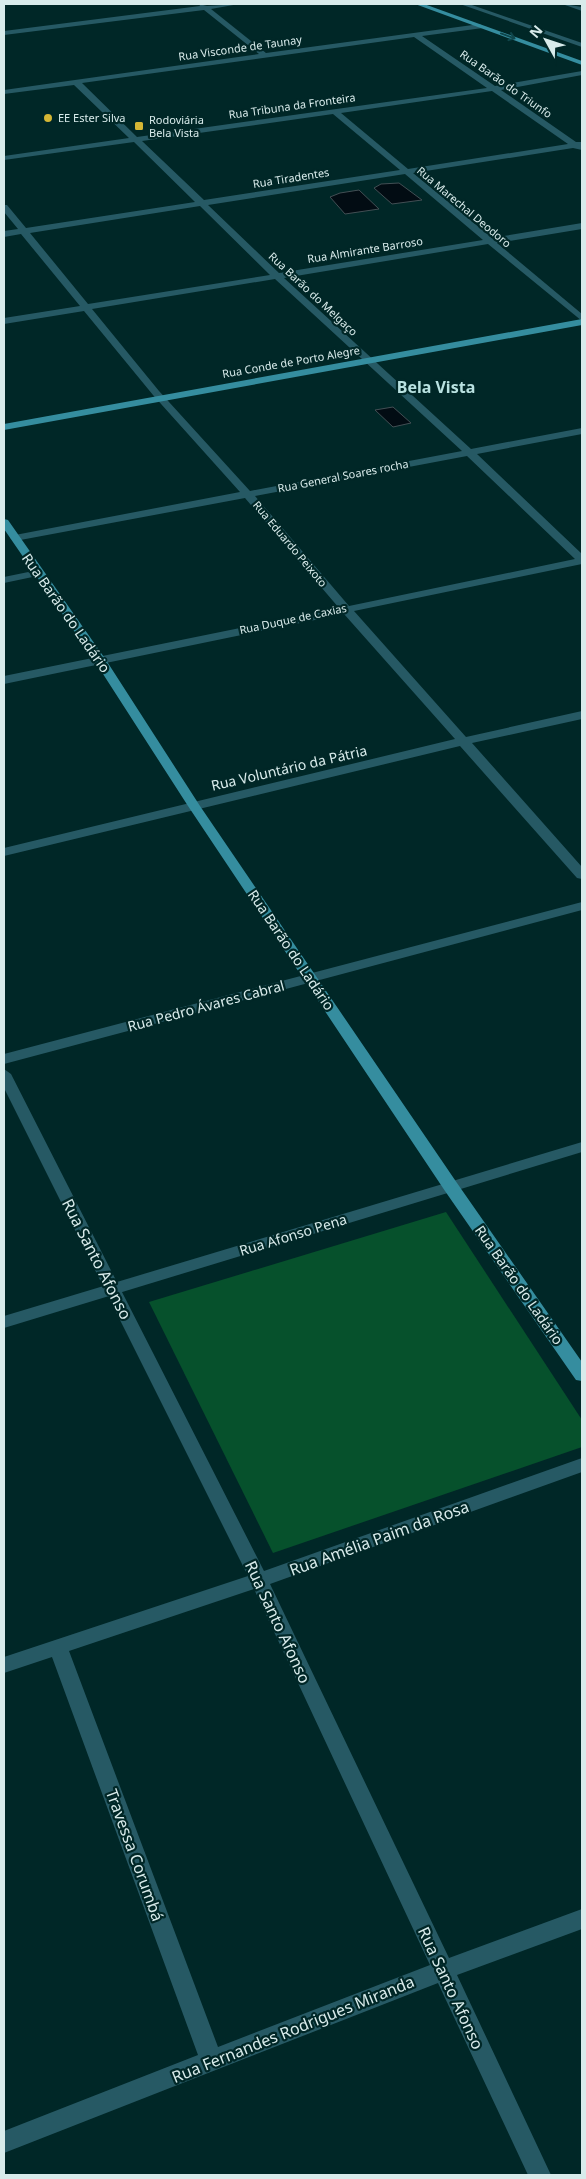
<svg xmlns="http://www.w3.org/2000/svg" width="586" height="2179" font-family="'Noto Sans',sans-serif">
<style>
.green{fill:#06512c}
.water{fill:#020c13;stroke:#424f54}
.lines{fill:none;stroke-linecap:round;stroke-linejoin:round}
.minor{fill:#265964;fill-rule:evenodd}
.tertiary{fill:#265964;fill-rule:evenodd}
.primary{fill:#358d9f;fill-rule:evenodd}
.oneway{stroke:#10464b}
.poi-dot{fill:#d4b635;stroke:#002727;stroke-width:2}
.labels{text-anchor:middle;stroke-width:4.5;stroke-linejoin:round;paint-order:stroke}
.far-street-label{font-size:11px;fill:#d8ebeb;stroke:#002727}
.far-poi-label{font-size:11px;fill:#d8ebeb;stroke:#002727;text-anchor:start}
.street-label{font-size:14px;fill:#d8ebeb;stroke:#002727}
.far-district-label{font-size:16px;font-weight:bold;fill:#b9e2e1;stroke:#002727}
.near-street-label{font-size:16px;fill:#d8ebeb;stroke:#002727}
</style>
<rect width="100%" height="100%" fill="#002727"/>
<path class="green" d="M446 1212 582 1420V1447L273 1553 149 1302Z"/>
<g class="water">
<path d="M399 183 422 200 392 204 374 188 381 184Z"/>
<path d="M359 190 379 209 345 214 330 197 340 193Z"/>
<path d="M393 407 411 423 393 427 375 410Z"/>
</g>
<g class="lines">
<g class="minor">
<path d="M199 4 207 6 239 4 211 9 266 53 480 24 483 28 422 36 495 86 582 71V75L501 90 576 142H582V150L573 148 413 173 492 238 582 223V229L497 243 582 314V321L488 244 284 278 471 449 582 428V434L477 454 582 554V564L354 611 466 737 582 711V719L472 743 582 867V879L577 878 460 746 4 856V848L455 739 344 614 4 684V676L339 608 245 498 15 541 10 538 15 535 240 492 153 395 84 311 4 324V318L80 306 21 234 4 237V231L18 229 4 212V205H7L26 228 195 202 134 142 4 160V156L129 138 74 85 4 94V90L259 54 204 10 4 35V31L200 6ZM414 37 487 88 137 137 82 83ZM492 91 568 144 408 169 341 113ZM333 114 400 170 204 200 142 141ZM405 174 483 240 279 273 208 205ZM200 206 270 275 88 304 30 233ZM275 279 462 451 250 491 159 391 92 309ZM467 456 575 559 349 606 255 496Z"/>
<path d="M460 4H469L582 43V47Z"/>
<path d="M564 4 582 7V11L565 5Z"/>
<path d="M38 570 44 573 42 575 4 583V577Z"/>
<path d="M582 902V910L4 1064V1054Z"/>
<path d="M4 1069 11 1074 264 1571 582 1458V1472L270 1584 449 1958 582 1909V1929L457 1975 551 2175H528L438 1983 4 2153V2131L198 2055 52 1657 4 1673V1657L248 1576 4 1088ZM254 1589 430 1965 218 2047 69 1651Z"/>
</g>
<path class="tertiary" d="M582 1142V1152L4 1328V1316Z"/>
<g class="primary">
<path d="M415 4H424L582 61V65Z"/>
<path d="M582 319V325L4 430V424Z"/>
<path d="M4 519 8 520 106 660 200 806 457 1183 582 1362V1381L576 1380 445 1191 188 806 94 660 4 529Z"/>
</g>
</g>
<defs><path id="oneway-shaft" d="M-6 0H5M1.5-3L5.5 0L1.5 3" fill="none" stroke-width="1.6" stroke-linecap="round" stroke-linejoin="round" transform="scale(1.25)"/></defs>
<use class="oneway" href="#oneway-shaft" transform="translate(508 36) rotate(20)"/>
<g class="poi-dot">
<circle cx="48" cy="118" r="5"/>
<rect x="134" y="121" width="10" height="10" rx="2.5"/>
</g>
<g class="labels">
<g class="far-street-label">
<text transform="translate(240 48) rotate(-8)" y="4">Rua Visconde de Taunay</text>
<text transform="translate(506 84) rotate(35)" y="4">Rua Barão do Triunfo</text>
<text transform="translate(292 106) rotate(-8)" y="4">Rua Tribuna da Fronteira</text>
<text transform="translate(291 178) rotate(-9)" y="4">Rua Tiradentes</text>
<text transform="translate(464 207) rotate(40)" y="4">Rua Marechal Deodoro</text>
<text transform="translate(365 250) rotate(-9)" y="4">Rua Almirante Barroso</text>
<text transform="translate(313 294) rotate(43)" y="4">Rua Barão do Melgaço</text>
<text transform="translate(291 362) rotate(-10)" y="4">Rua Conde de Porto Alegre</text>
<text transform="translate(343 476) rotate(-11)" y="4">Rua General Soares rocha</text>
<text transform="translate(290 544) rotate(50)" y="4">Rua Eduardo Peixoto</text>
<text transform="translate(293 619) rotate(-12)" y="4">Rua Duque de Caxias</text>
</g>
<g class="far-poi-label">
<text x="58" y="122">EE Ester Silva</text>
<text x="149" y="124">Rodoviária<tspan x="149" dy="13">Bela Vista</tspan></text>
</g>
<g class="street-label">
<text transform="translate(66 613) rotate(55)" y="5">Rua Barão do Ladário</text>
<text transform="translate(289 768) rotate(-13)" y="5">Rua Voluntário da Pátria</text>
<text transform="translate(291 950) rotate(56)" y="5">Rua Barão do Ladário</text>
<text transform="translate(206 1006) rotate(-15)" y="5">Rua Pedro Ávares Cabral</text>
<text transform="translate(293 1235) rotate(-17)" y="5">Rua Afonso Pena</text>
<text transform="translate(519 1285) rotate(55)" y="5">Rua Barão do Ladário</text>
</g>
<g class="far-district-label">
<text x="436" y="393">Bela Vista</text>
</g>
<g class="near-street-label">
<text transform="translate(97 1259) rotate(63)" y="6">Rua Santo Afonso</text>
<text transform="translate(379 1538) rotate(-20)" y="6">Rua Amélia Paim da Rosa</text>
<text transform="translate(278 1622) rotate(65)" y="6">Rua Santo Afonso</text>
<text transform="translate(135 1855) rotate(70)" y="6">Travessa Corumbá</text>
<text transform="translate(451 1988) rotate(65)" y="6">Rua Santo Afonso</text>
<text transform="translate(293 2029) rotate(-22)" y="6">Rua Fernandes Rodrigues Miranda</text>
</g>
</g>
<rect width="586" height="2179" fill="none" stroke="#d8ebeb" stroke-width="10"/>
<g transform="translate(546 40) rotate(310)" stroke="#002727" stroke-width="4" paint-order="stroke">
<path d="M0-4L9 19L0 12L-9 19Z" fill="#d8ebeb"/>
<text y="-8" font-size="14" font-weight="bold" text-anchor="middle" fill="#d8ebeb">N</text>
</g>
</svg>
